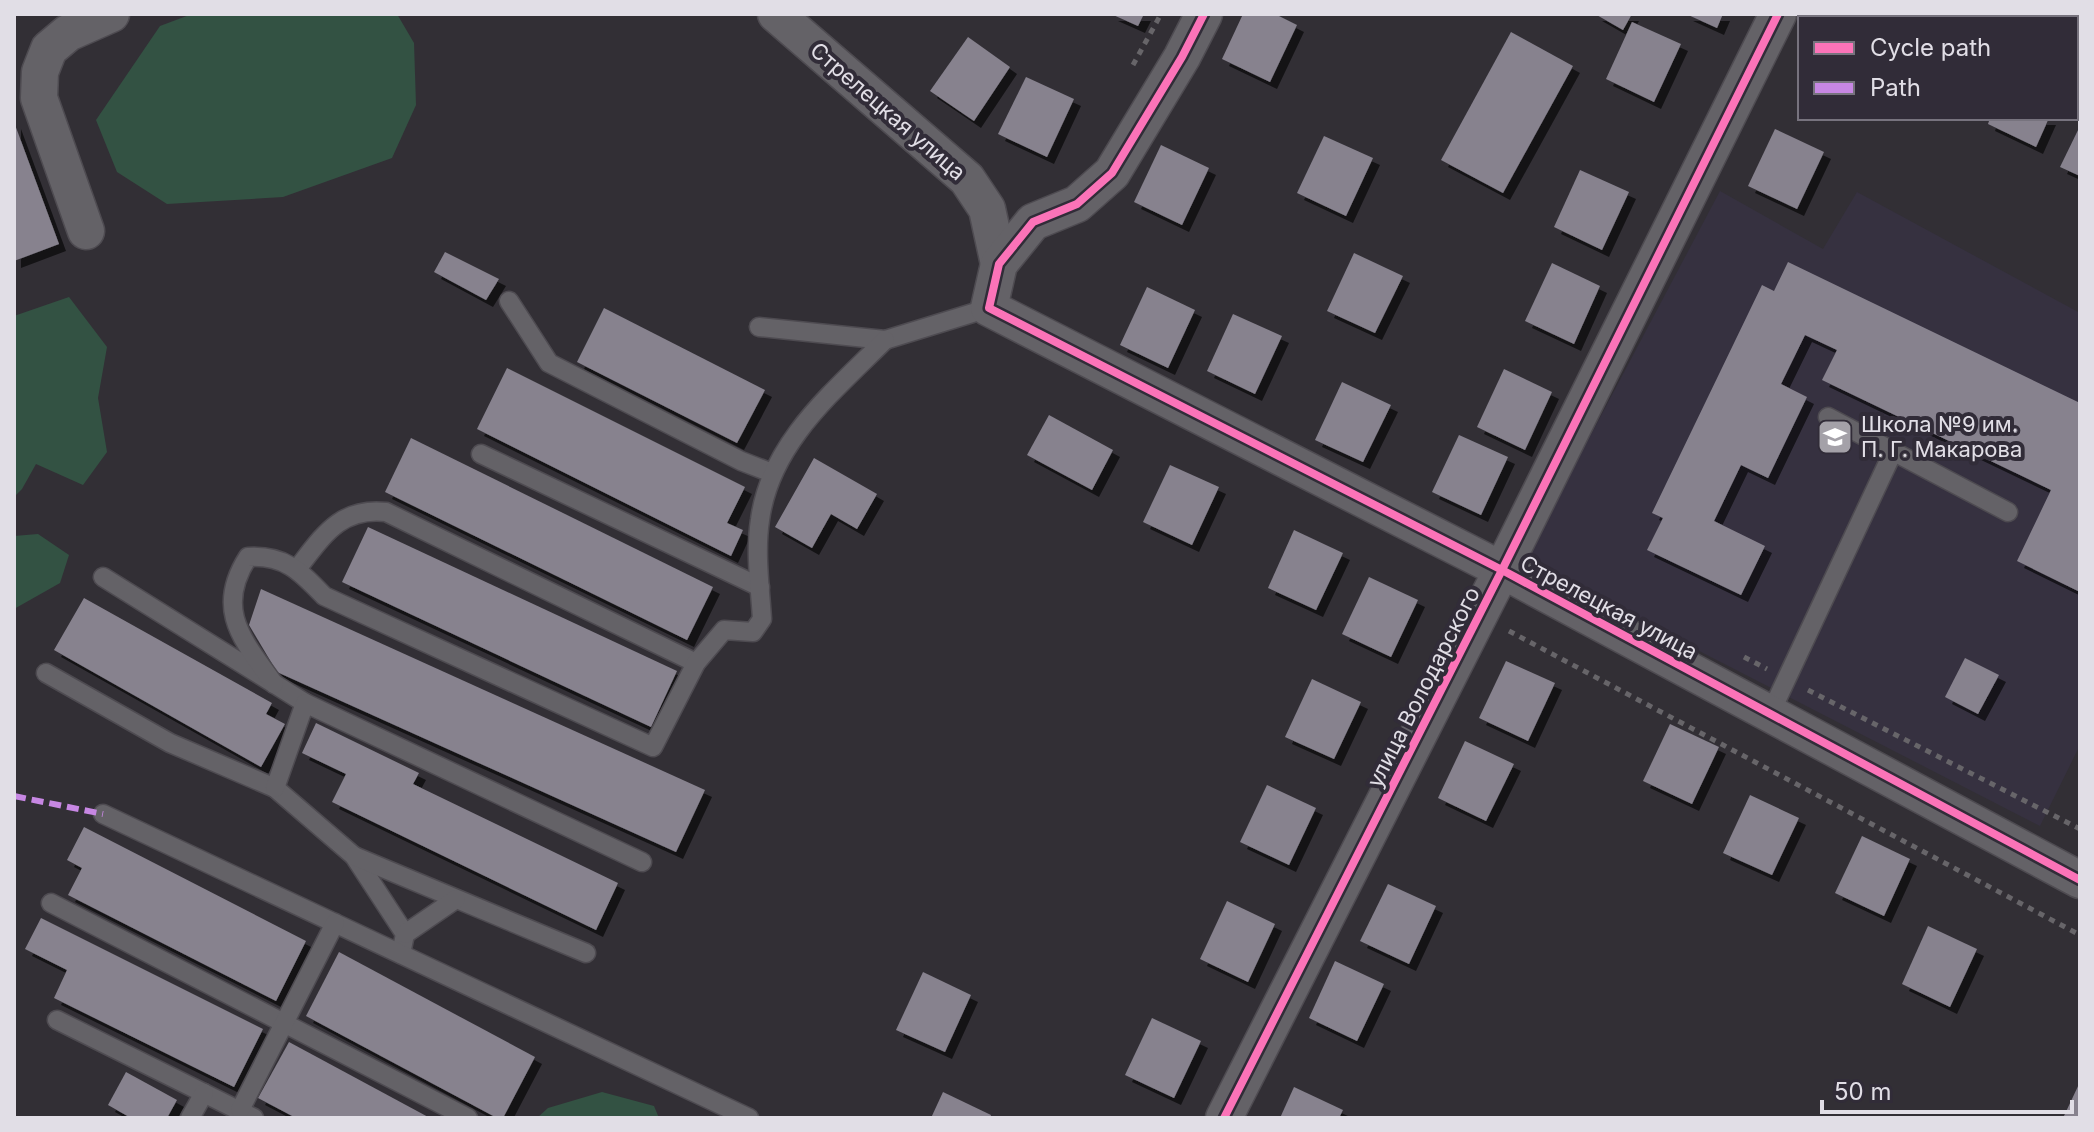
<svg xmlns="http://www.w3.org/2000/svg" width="2094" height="1132" font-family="Inter,sans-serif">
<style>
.built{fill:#363140}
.green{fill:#335243}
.building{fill:#87828e;filter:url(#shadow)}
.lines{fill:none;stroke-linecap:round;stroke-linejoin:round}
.service-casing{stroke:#4e4b51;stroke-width:21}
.minor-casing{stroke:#4e4b51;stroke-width:39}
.tertiary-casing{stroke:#4e4b51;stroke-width:47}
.path{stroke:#676569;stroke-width:5;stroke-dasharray:6 6;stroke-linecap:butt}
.service{stroke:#646267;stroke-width:18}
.minor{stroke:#646267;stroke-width:36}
.tertiary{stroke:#646267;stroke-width:44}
.quiet{stroke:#c787e3;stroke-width:6;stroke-dasharray:12 6;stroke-linecap:butt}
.cycleway-casing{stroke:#312c38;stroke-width:13}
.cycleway{stroke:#fb73b8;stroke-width:8}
.labels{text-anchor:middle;stroke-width:8;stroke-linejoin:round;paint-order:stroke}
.street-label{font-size:22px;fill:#e1dee6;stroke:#312c38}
.poi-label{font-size:22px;fill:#e1dee6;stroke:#312c38;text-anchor:start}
</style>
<defs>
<filter id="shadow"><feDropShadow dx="7" dy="7" stdDeviation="0" flood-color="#0009"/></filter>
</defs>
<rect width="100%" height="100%" fill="#322f35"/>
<path class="built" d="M1720 191 1823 249 1857 192 2080 313V745L2040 826 1524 561Z"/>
<g class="green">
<path d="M192 14H397L414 43 416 105 392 158 283 197 167 204 117 172 96 120 160 26Z"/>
<path d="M69 297 107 347 98 398 107 452 83 485 36 464 22 489 14 497V316Z"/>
<path d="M38 534 69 555 60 583 14 609V536Z"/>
<path d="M602 1092 654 1106 659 1118H537L548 1108Z"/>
</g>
<g class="building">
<path d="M1111 14H1144L1138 26Z"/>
<path d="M1243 14H1275L1297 25 1270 82 1222 59Z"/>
<path d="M1595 14H1632L1623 30Z"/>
<path d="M1686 14H1723L1717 28Z"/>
<path d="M1877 14H1901L1910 18H1875Z"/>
<path d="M1632 22 1681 44 1654 102 1606 79Z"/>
<path d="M1511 32 1573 66 1503 193 1441 160Z"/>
<path d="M968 37 1010 67 974 121 930 91Z"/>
<path d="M1026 77 1074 99 1047 157 998 134Z"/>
<path d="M1990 118H2049L2036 147 1988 124Z"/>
<path d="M14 122 59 244 14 261Z"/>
<path d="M2080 126V176L2060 167Z"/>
<path d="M1775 129 1824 152 1797 209 1748 186Z"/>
<path d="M1324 136 1373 158 1346 216 1297 193Z"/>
<path d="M1161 145 1209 168 1182 225 1134 202Z"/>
<path d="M1580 170 1629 192 1602 250 1554 227Z"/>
<path d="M445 252 499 279 486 300 434 272Z"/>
<path d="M1354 253 1403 276 1375 333 1327 311Z"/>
<path d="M1788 262 2080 403V592L2017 561 2051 490 1822 380 1837 350 1805 335 1781 384 1807 397 1768 478 1741 465 1714 521 1765 546 1741 595 1647 550 1663 518 1652 513 1762 285 1774 291Z"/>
<path d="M1552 263 1600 286 1574 344 1525 321Z"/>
<path d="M1147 287 1195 310 1168 368 1120 345Z"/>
<path d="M604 308 765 390 737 443 577 362Z"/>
<path d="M1233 314 1282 336 1255 394 1207 371Z"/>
<path d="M507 368 745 487 727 523 743 530 731 556 477 429Z"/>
<path d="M1504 369 1552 392 1525 450 1477 427Z"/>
<path d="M1342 382 1391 405 1363 462 1315 440Z"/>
<path d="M1049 415 1113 450 1092 490 1027 455Z"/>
<path d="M1459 435 1508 457 1481 515 1432 492Z"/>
<path d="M411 438 713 587 687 640 385 492Z"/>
<path d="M814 458 877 494 857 529 831 514 812 548 775 527Z"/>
<path d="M1170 465 1219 487 1192 545 1143 522Z"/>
<path d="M368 527 677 671 651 727 342 582Z"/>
<path d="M1294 530 1343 553 1316 610 1268 588Z"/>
<path d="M1369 577 1418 600 1391 657 1342 634Z"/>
<path d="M261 589 705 790 676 852 277 672 249 625Z"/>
<path d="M84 598 272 703 266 714 285 724 261 767 54 650Z"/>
<path d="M1965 658 1999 675 1978 714 1945 697Z"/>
<path d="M1506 661 1555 683 1528 741 1479 718Z"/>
<path d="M1312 679 1361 702 1334 759 1285 737Z"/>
<path d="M316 723 419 773 413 784 618 883 596 930 332 802 346 774 302 753Z"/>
<path d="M1670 724 1719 747 1692 804 1643 781Z"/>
<path d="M1465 741 1514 764 1486 821 1438 798Z"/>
<path d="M1267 785 1316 808 1289 865 1240 842Z"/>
<path d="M1750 795 1799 818 1772 875 1723 853Z"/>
<path d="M84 827 306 941 276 1001 68 895 82 868 67 860Z"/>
<path d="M1862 836 1910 859 1884 916 1835 893Z"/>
<path d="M1388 884 1436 906 1409 964 1360 941Z"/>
<path d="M1227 901 1275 924 1248 982 1200 959Z"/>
<path d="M41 918 263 1029 234 1087 54 998 67 970 25 949Z"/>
<path d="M1928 926 1977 949 1950 1007 1902 984Z"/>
<path d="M339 952 535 1057 503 1118H497L306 1016Z"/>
<path d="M1335 961 1384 984 1357 1041 1309 1018Z"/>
<path d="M923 972 971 995 945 1052 896 1030Z"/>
<path d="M1152 1018 1201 1041 1174 1098 1125 1075Z"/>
<path d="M289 1042 430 1118H296L258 1098Z"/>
<path d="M126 1072 177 1100 167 1118H131L108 1105Z"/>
<path d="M2080 1082V1118H2063Z"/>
<path d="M1294 1087 1343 1110 1339 1118H1280Z"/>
<path d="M943 1092 991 1115 990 1118H931Z"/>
</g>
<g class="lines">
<defs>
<g id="service">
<path d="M509 301 549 363 741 461 772 473"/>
<path d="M759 327 885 340 989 308"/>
<path d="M1828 417 2008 512"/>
<path d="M481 454 760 587"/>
<path d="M297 569C323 536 340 507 386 512L696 663"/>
<path d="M103 577 305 703"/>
<path d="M46 673 170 743 275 788 354 856 405 934 401 954"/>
<path d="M274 684C243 640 214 610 248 557 285 555 300 571 324 596L653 747 696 663 724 630 753 632 762 619C760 587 755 552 760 520 770 443 833 392 885 340"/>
<path d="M1771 712 1893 452"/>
<path d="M275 788 305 703 642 862"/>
<path d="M103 814 749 1118"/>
<path d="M354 856 586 953"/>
<path d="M51 903 468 1118"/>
<path d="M405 934 456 899"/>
<path d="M57 1020 254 1118"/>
<path d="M240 1110 335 923"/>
<path d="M190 1118 204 1093"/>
</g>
<g id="minor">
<path d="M776 14 967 179 987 209 999 264"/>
<path d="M1204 14 1182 57 1112 173 1077 204 1033 222 999 264 989 308 1502 570 2080 880"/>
<path d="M86 231 39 98 40 72 49 49 68 33 111 14"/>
<path d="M1224 1118 1502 570 1778 14"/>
</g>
<g id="tertiary">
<path d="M2002 14 2010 18"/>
<path d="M2076 50 2080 52"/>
</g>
</defs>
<use href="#service" class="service-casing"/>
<use href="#minor" class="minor-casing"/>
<use href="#tertiary" class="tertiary-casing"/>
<g class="path">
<path d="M1909 14 1918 18"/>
<path d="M1133 65 1161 14"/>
<path d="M2076 94 2080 96"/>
<path d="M1509 631 2080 935"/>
<path d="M1744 657 1767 669"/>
<path d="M1808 690 2080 829"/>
</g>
<use href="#service" class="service"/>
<use href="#minor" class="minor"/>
<use href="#tertiary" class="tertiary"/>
<path class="quiet" d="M14 796 103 814"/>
<defs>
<g id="cycleway">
<path d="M1204 14 1182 57 1112 173 1077 204 1033 222 999 264 989 308 1502 570 2080 880"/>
<path d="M1224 1118 1502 570 1778 14"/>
</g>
</defs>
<use href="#cycleway" class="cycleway-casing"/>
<use href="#cycleway" class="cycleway"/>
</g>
<defs>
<symbol id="school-square" viewBox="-11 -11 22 22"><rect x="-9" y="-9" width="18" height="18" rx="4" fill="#a4a1a8" stroke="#312c38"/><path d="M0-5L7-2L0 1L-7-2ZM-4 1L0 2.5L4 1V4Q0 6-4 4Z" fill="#fff"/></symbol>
</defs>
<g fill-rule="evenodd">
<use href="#school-square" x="1815" y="417" width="40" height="40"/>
</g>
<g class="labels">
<g class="street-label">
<text transform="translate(888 111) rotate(41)" y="8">Стрелецкая улица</text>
<text transform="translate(1609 607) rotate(28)" y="8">Стрелецкая улица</text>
<text transform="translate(1423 687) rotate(-63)" y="8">улица Володарского</text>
</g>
<g class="poi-label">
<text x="1861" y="432">Школа №9 им.<tspan x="1861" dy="25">П. Г. Макарова</tspan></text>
</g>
</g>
<rect width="2094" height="1132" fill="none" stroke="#e1dee6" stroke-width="32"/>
<rect x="1798" y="16" width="280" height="104" fill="#312c38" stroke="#77737e" stroke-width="2"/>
<rect x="1814" y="42" width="40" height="12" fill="#fb73b8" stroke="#77737e" stroke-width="2"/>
<text x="1870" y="56" font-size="24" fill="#e1dee6">Cycle path</text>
<rect x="1814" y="82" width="40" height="12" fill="#c787e3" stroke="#77737e" stroke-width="2"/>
<text x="1870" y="96" font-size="24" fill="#e1dee6">Path</text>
<path d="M1822 1100v12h250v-12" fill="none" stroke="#e1dee6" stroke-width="4"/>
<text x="1834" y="1100" font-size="24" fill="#e1dee6" stroke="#312c38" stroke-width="6" paint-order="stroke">50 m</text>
</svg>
